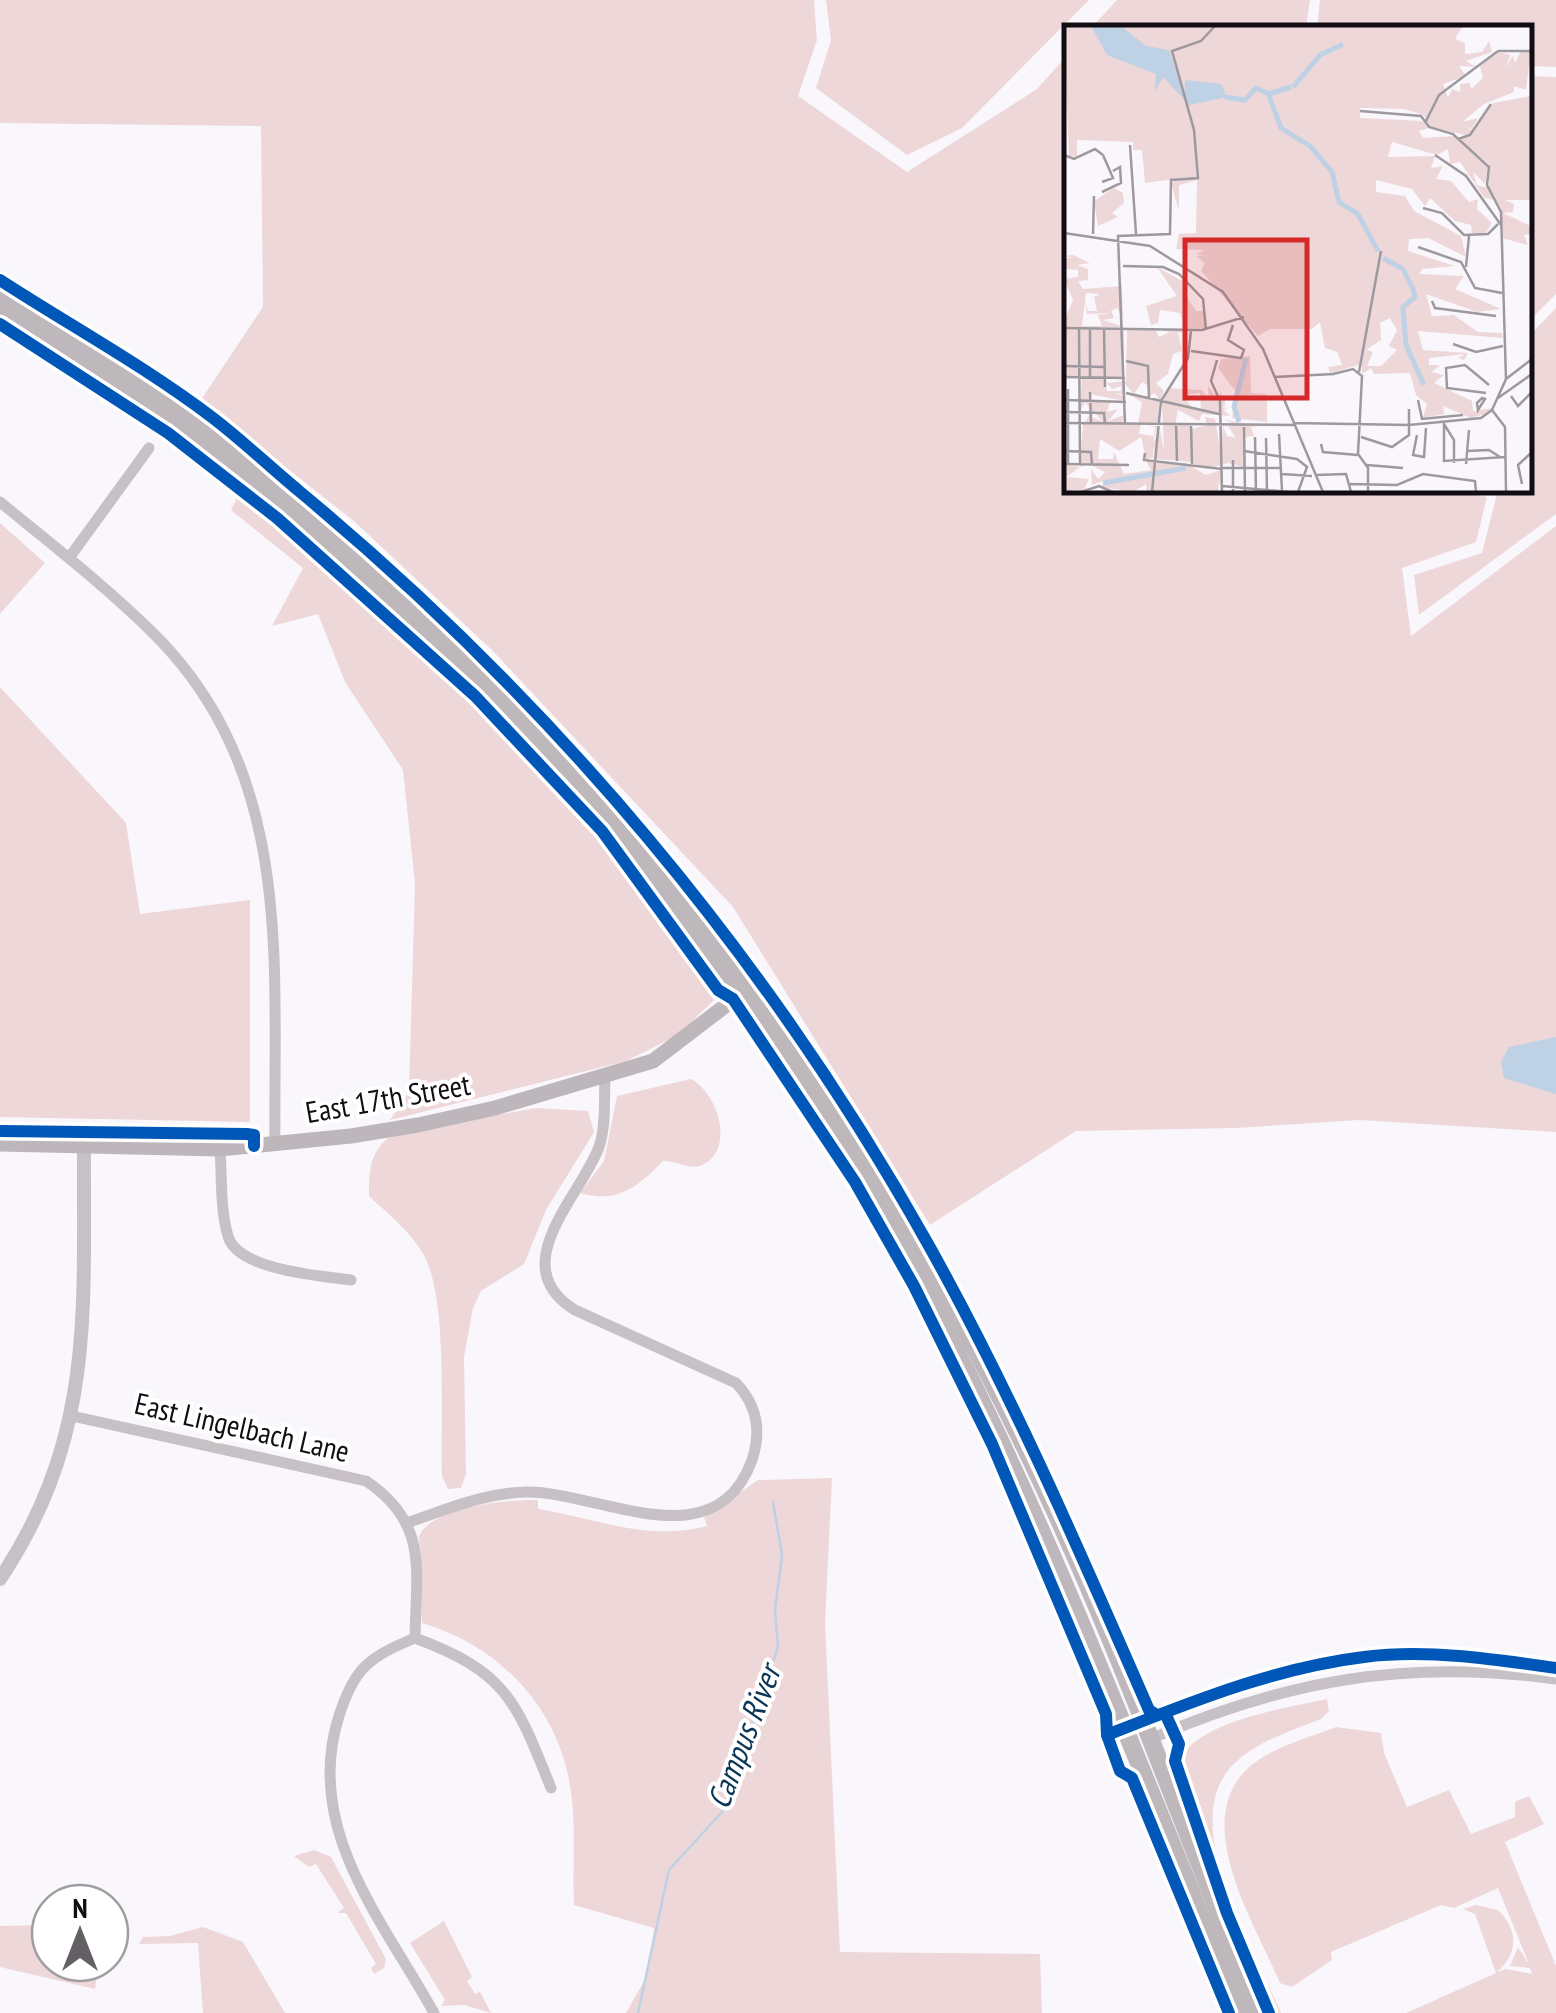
<svg xmlns="http://www.w3.org/2000/svg" width="1556" height="2013" font-family="'PT Sans Narrow',sans-serif">
<style>
.green{fill:#edd7d8}
.water{fill:#bfd1e4}
.lines{fill:none;stroke-linecap:round;stroke-linejoin:round}
.stream{stroke:#bfd1e4;stroke-width:2.5}
.minor{stroke:#c7c1c5;stroke-width:11}
.tertiary{stroke:#c7c1c5;stroke-width:14}
.secondary{stroke:#bdb6ba;stroke-width:15}
.trunk{stroke:#beb8bc;stroke-width:18}
.cycleway-casing{stroke:#fff;stroke-width:19}
.cycleway{stroke:#0057b8;stroke-width:12}
.labels{text-anchor:middle;stroke-width:8;stroke-linejoin:round;paint-order:stroke}
.street-label{font-size:30px;fill:#110d13;stroke:#fff}
.water-label{font-size:32px;font-style:italic;fill:#093657;stroke:#fff}
.inset-river{fill:none;stroke:#bfd1e4;stroke-width:5}
.inset-road{fill:none;stroke:#9d999f;stroke-width:2.5}
.view{fill:#d62828;fill-opacity:0.15;stroke:#d62828;stroke-width:5}
.inset-edge{fill:none;stroke:#110d13;stroke-width:5}
</style>
<rect width="100%" height="100%" fill="#faf7fc"/>
<g class="green">
<path d="M0 0H814L817 40 798 96 907 172 1037 89 1066 57V490H1458L1487 497 1476 542 1402 568 1411 636 1556 526V1132L1359 1120 1236 1128 1076 1131 930 1225 733 907 492 650 355 522 201 400 263 307 261 126 0 123Z"/>
<path d="M826 0H1089L962 128 907 155 816 88 831 40Z"/>
<path d="M1117 0H1310L1306 27H1092Z"/>
<path d="M1320 0H1556V67L1529 66 1528 28 1317 27Z"/>
<path d="M1529 76 1556 77V294L1529 321Z"/>
<path d="M1556 308V514L1419 615 1414 575 1482 553 1498 490H1528L1529 336Z"/>
<path d="M238 496 330 569 525 753 574 804 711 980 714 1000 678 1035 626 1061 390 1120 409 1092 415 884 403 770 345 682 318 614 272 626 303 568 231 510Z"/>
<path d="M0 523 45 563 0 614Z"/>
<path d="M0 687 126 823 140 914 250 900V1122L0 1117Z"/>
<path d="M691 1079C718 1093 736 1150 702 1165 690 1171 677 1160 663 1161 638 1187 617 1204 580 1193L604 1161 617 1096Z"/>
<path d="M536 1108 588 1111 594 1132 546 1210 524 1264 481 1291 473 1308 464 1357 466 1474 461 1488 448 1489 442 1476C440 1423 449 1294 422 1252 408 1229 388 1214 369 1196 369 1167 370 1151 394 1133Z"/>
<path d="M832 1478 825 1622 840 1952 1040 1954 1042 2013H626L647 1976 654 1928 574 1905C572 1865 577 1819 569 1780 554 1702 496 1645 422 1623L419 1536C433 1506 509 1499 538 1500V1509C597 1518 647 1542 707 1526L704 1517 758 1480Z"/>
<path d="M1327 1699 1329 1711 1321 1719C1293 1730 1259 1741 1237 1761 1172 1818 1254 1950 1281 2013H1274L1228 1907 1181 1760C1194 1722 1290 1707 1327 1699Z"/>
<path d="M1336 1727 1381 1733 1384 1753 1407 1807 1449 1790 1471 1834 1515 1817V1802L1529 1796 1544 1824 1505 1842 1556 1966V2013H1406L1496 1973 1475 1914 1463 1909 1476 1905 1498 1910C1519 1930 1518 1954 1497 1972L1506 1969 1532 1974 1530 1968 1510 1966 1518 1947 1529 1964 1498 1888 1454 1908 1441 1905 1331 1952 1332 1960 1292 1987 1280 1983C1253 1919 1180 1807 1263 1757 1285 1744 1313 1736 1336 1727Z"/>
<path d="M314 1850 331 1857 386 1959 384 1968 374 1974 371 1968 376 1964 346 1913H337L344 1908 316 1864 309 1867 294 1856Z"/>
<path d="M444 1921 472 1977 467 1981 475 1994 480 1992 491 2013 464 2005 441 2006 445 2000 410 1943Z"/>
<path d="M50 1925V1963H110L98 1970 95 1989 0 1967V1926Z"/>
<path d="M203 1927 243 1942 285 2013H203L198 1943 139 1944 143 1937 170 1936Z"/>
</g>
<path class="water" d="M1556 1037V1094L1504 1078 1501 1062 1509 1047Z"/>
<g class="lines">
<path class="stream" d="M638 2013 669 1870 722 1812 778 1647 775 1610 782 1555 773 1502"/>
<g class="minor">
<path d="M0 502C51 544 103 584 150 630 296 772 273 961 275 1145"/>
<path d="M69 558 149 448"/>
<path d="M220 1149C222 1177 220 1209 228 1236 237 1270 322 1276 351 1280"/>
<path d="M72 1416 366 1481C429 1523 416 1570 415 1638 369 1657 354 1668 339 1716 303 1828 382 1919 434 2013"/>
<path d="M409 1522C448 1509 484 1493 526 1492 598 1491 715 1563 752 1460 762 1430 757 1405 736 1383L575 1310C503 1266 581 1196 599 1147 606 1127 604 1099 605 1078"/>
<path d="M415 1638C507 1672 516 1701 551 1788"/>
<path d="M1148 1740C1286 1680 1406 1659 1556 1679"/>
</g>
<path class="tertiary" d="M0 1579C96 1435 83 1310 84 1146"/>
<path class="secondary" d="M0 1144 220 1149 351 1136 418 1125 495 1108 653 1061 746 990"/>
<g class="trunk">
<path d="M0 290C474 580 816 994 1048 1496 1127 1665 1187 1841 1260 2013"/>
<path d="M0 310C387 549 711 887 925 1290 1048 1521 1140 1771 1241 2013"/>
</g>
<defs>
<g id="cycleway">
<path d="M0 280C71 326 146 367 213 418 243 441 270 467 299 491 552 701 767 956 928 1244 1012 1394 1080 1552 1149 1710L1157 1715"/>
<path d="M0 324 168 433 277 518 475 696 602 831 718 990 733 999 855 1182 914 1286 992 1444 1106 1714 1107 1735 1120 1771 1132 1778 1229 2013"/>
<path d="M0 1131 247 1134 254 1135V1146"/>
<path d="M1165 1713 1179 1744 1175 1761 1227 1913 1269 2013"/>
<path d="M1107 1735C1191 1702 1274 1668 1364 1657 1427 1649 1494 1659 1556 1668"/>
</g>
</defs>
<use href="#cycleway" class="cycleway-casing"/>
<use href="#cycleway" class="cycleway"/>
</g>
<g class="labels">
<g class="street-label">
<text transform="translate(388 1099) rotate(-10)" y="10">East 17th Street</text>
<text transform="translate(242 1428) rotate(13)" y="10">East Lingelbach Lane</text>
</g>
<g class="water-label">
<text transform="translate(744 1737) rotate(-69)" y="11">Campus River</text>
</g>
</g>
<g transform="translate(1064 25)">
<rect width="468" height="468" fill="#faf7fc"/>
<path d="M0 1H399L391 14 401 18V29L418 27 425 16 428 27 402 36 412 42 395 41 402 51 379 59 384 73 388 64 396 67V59L406 58 407 64 419 53 416 41 434 27 447 30 441 43 449 31 451 38 457 26H467L462 65 450 61V67L420 79 398 97 414 93 408 104 399 101 408 105 405 111 429 78 467 71V175H441L450 179 449 187 439 188 467 201V209L460 210 464 220 438 213 437 183 428 170 429 175 420 172 396 137 386 139 384 124 373 130 328 117 324 132 371 131 367 143 379 141 372 154 387 156 405 177 414 174 413 184 428 198 422 208H408L407 200 391 196 366 173 361 181 348 164 312 155V167L341 171 350 186 397 211 402 232 364 213 345 214 344 226 391 241 358 244 356 249 400 251 391 264 437 284 413 287 362 269 368 291 390 290 414 307 438 308 439 313 354 306 359 325 404 328 400 335 394 333 401 329 365 333V340H376L368 347 380 350 370 358 408 376 409 386 429 383 424 388 407 393 379 381 380 389 359 393 363 379 352 370 346 348 310 349 307 343 298 349V339L266 348 264 342 278 340 273 327 261 323 256 297 248 304H206L194 311 137 246 141 238 132 231 140 230 132 229 141 225 112 224 115 209 132 208 133 155 115 160V186L107 158 117 153 81 158 78 125H69V117L13 115V132L5 131ZM296 83 340 84 360 90 365 101 404 111 395 115 425 139V163L413 160 409 147 421 159 424 142 390 111 359 113 355 106 365 103 358 96 296 93ZM326 293 333 305 325 321 333 325 317 341H303L309 327 302 325 317 315 316 298ZM50 163 59 168 60 178 48 188 54 192 34 201 30 176ZM9 230 26 238 13 240 24 244V255L14 256 19 264 58 261 59 293 53 283 47 286 50 293 39 295 57 301 59 294V302L2 303 60 304V352L40 353 43 366H57L58 361 48 364 43 358 62 356 63 303 91 304 95 312 106 307 93 304 122 306 114 308 118 326 109 329 104 349 92 358 100 366 96 375 90 368 85 372V361L78 357 70 369 61 359V370L51 368 61 372V376L26 369V377H46L43 387 54 384 44 396 60 390 58 398H42L40 387 31 386 27 392 38 396 31 388H40V398L21 397 26 389 17 386 29 387 21 377 16 386 18 352 0 351V296L9 275 0 254 14 252V245L0 244 1 233H10L0 231ZM22 268 36 269 30 272 33 286H24L21 277 23 289 48 288 34 290 38 301H18ZM93 242 124 259 119 266 132 286H141V303H121L116 288 96 285 94 298 87 300 82 281 113 271ZM186 331 187 368 203 369V397L168 393 172 367 154 343 157 334ZM144 361 155 375 156 366 162 379 157 383 163 380 159 384 165 382 160 385 166 391 138 389 135 396 114 385 111 400 126 398 127 404 143 400 141 392 151 394 157 429 159 401 163 411 172 413 164 401 172 400 159 394 194 402H187L190 411 180 412V442L164 438 143 444 127 437 91 434 90 419 89 433 82 434 77 412 55 426 36 414 34 434H49L50 427 60 449 87 445 91 451 82 436 122 438 142 450 157 445V467L155 454 154 467H83L82 459 69 467 37 462 0 467V440L16 442 2 452 25 454 20 464 38 461 41 455 28 460 27 444 34 454 41 447 29 441 28 426 27 438 16 442 19 399H74L78 377 64 369 95 377 94 397 77 398 75 409 90 411 91 402 84 401H93L89 418 96 404 100 427 98 376 137 385 136 368 118 370 129 383 99 375 103 363 138 365 145 375Z" fill="#edd7d8" fill-rule="evenodd"/>
<path d="M27 1H57L82 21 105 25 120 70 121 55 157 59 163 72 125 80 99 52 91 66 92 49 43 30Z" fill="#bfd1e4"/>
<path class="inset-river" d="M229 62 256 30 279 19M205 71 217 103 246 121 268 147 275 177 294 189 314 226M161 72 181 75 192 63 205 69 227 62M319 233 339 244 349 264 351 272 339 282 342 320 360 360M175 397 170 382 182 333M39 458 122 443"/>
<path class="inset-road" d="M434 26H468M296 86 357 91 365 102 389 109 425 142 423 160 437 187 442 354M361 98 375 70 434 26M394 114 406 110 427 79M66 120 72 209M0 130 10 134 31 124 39 130M371 130 402 151 437 200M38 157 49 153 39 130M38 167 57 158 56 142 49 146M359 183 378 188 400 210 424 209 434 199M0 208 86 221 159 267 199 324 259 467M29 209 30 171M354 222 397 237 411 263 438 268M59 241 99 242 115 249 139 274 142 305M402 242 405 211M368 276 371 283 432 291M15 302 16 439M0 303 138 305 180 292M40 303 41 362M26 304V353M389 319 412 327 439 321M127 326 177 333 180 325 164 315 169 300M153 335 147 356 156 376 158 467M62 336 84 341 85 373M0 341 40 342M295 347 317 226M269 349 289 344 298 351 294 429 304 443V467M0 352 61 353M210 352 270 349M4 364V439M26 367 27 398M62 368 155 389M422 368 383 363 382 343 401 340 425 360M447 371 454 381 468 367M418 373 421 374 414 385 413 378ZM434 373 468 349M1 375 62 377M354 375 358 394 399 390M428 385 441 402 442 467M1 387 40 388 41 399M380 396V436L441 432M0 398 230 400M229 398 345 400 417 393 428 385 442 354 468 334M61 399 54 211 106 209 107 155 134 153 130 105 108 26 137 16 151 1M112 399 113 436M127 399 128 439M380 399 390 415V438M180 402 181 467M215 409 218 466M353 410 349 430 360 432 362 403M191 412 192 467M297 412 328 422 345 410V384M202 413 203 467M257 419 259 427 294 430M1 426 27 427 28 439M180 426 233 434 243 442 234 467M403 426 425 425 436 432M81 428 80 435 158 444M169 435V467M1 439 65 440M402 439 405 405M303 440 339 443M158 443H218M218 449 248 451M252 450 282 449 287 467M286 459 333 460 359 449 411 456 412 467M458 459 454 440 468 427M158 461 225 467M17 467 35 461 49 467M88 467 97 376 124 333 127 305"/>
<path class="view" d="M121 215H243V373H121Z"/>
<rect width="468" height="468" class="inset-edge"/>
</g>
<g transform="translate(80 1933)"><circle r="48" fill="#ffffff" stroke="#a09ea1" stroke-width="2.5"/>
<path d="M0-8L18 38L0 25L-18 38Z" fill="#635f65"/>
<text y="-15" font-size="28" font-weight="bold" text-anchor="middle" fill="#110d13">N</text>
</g>
</svg>
